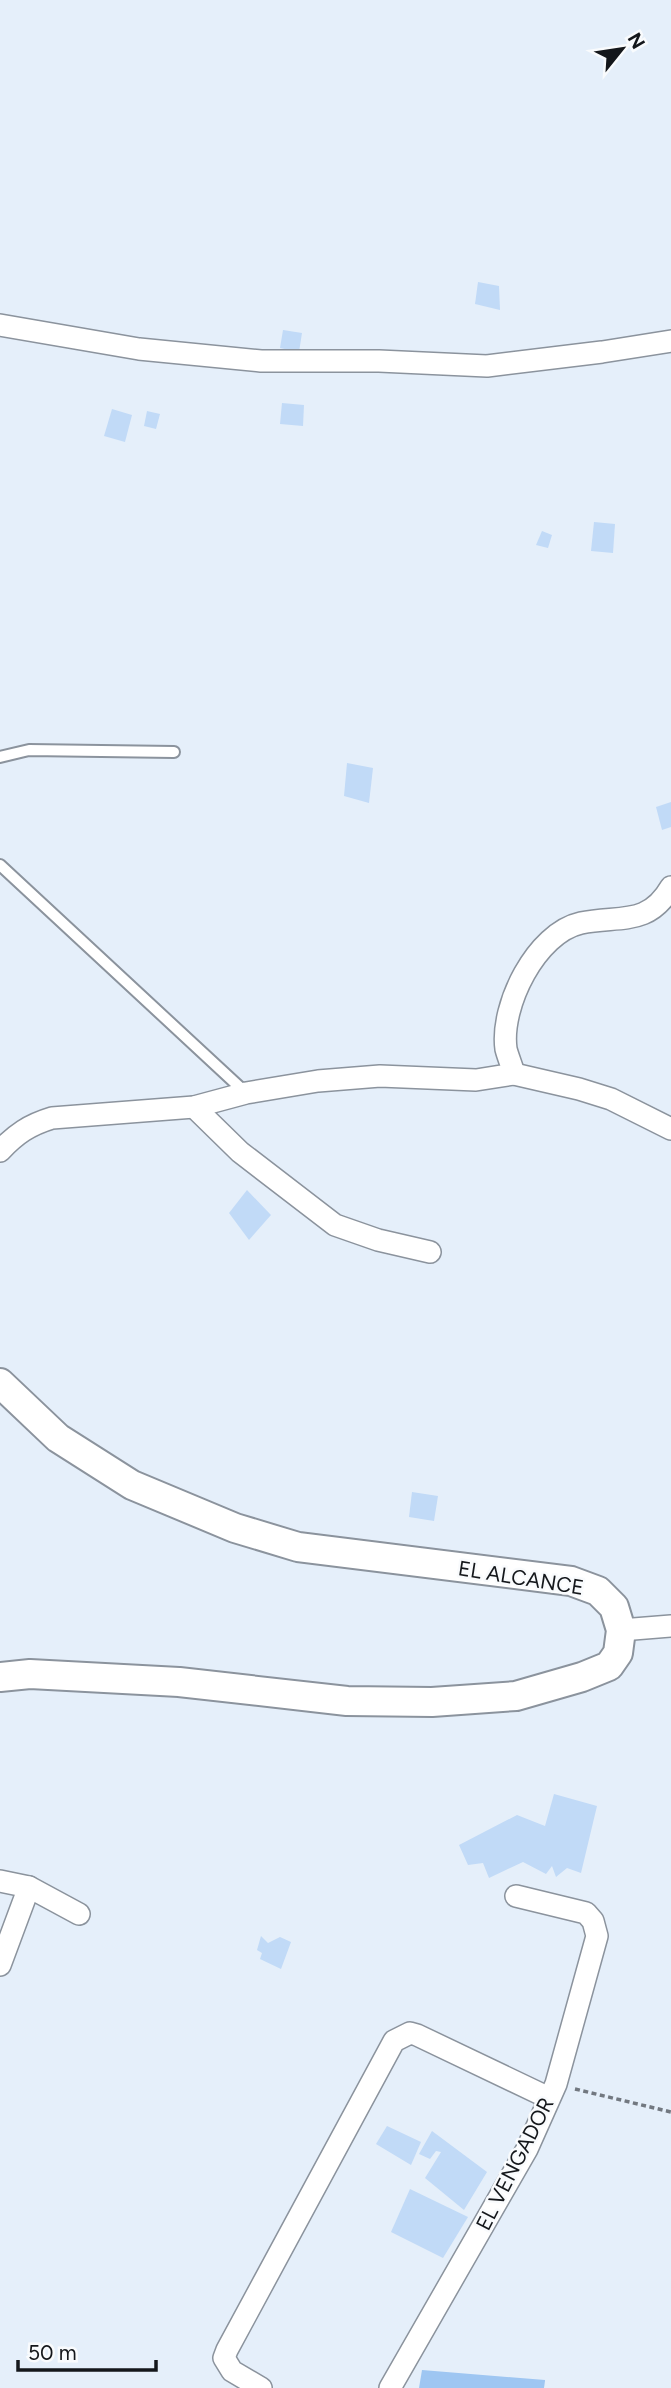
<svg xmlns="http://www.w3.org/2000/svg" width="671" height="2388" font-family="Figtree,sans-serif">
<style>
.green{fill:#9ec6f2}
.building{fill:#c1daf7}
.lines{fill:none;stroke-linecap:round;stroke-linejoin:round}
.service-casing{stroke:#8b939d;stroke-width:14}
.minor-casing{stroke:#8b939d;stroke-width:24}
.tertiary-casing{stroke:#8b939d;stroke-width:32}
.path{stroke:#727880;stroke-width:3.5;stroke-dasharray:5 3.5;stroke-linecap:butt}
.service{stroke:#fff;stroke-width:10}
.minor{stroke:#fff;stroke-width:21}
.tertiary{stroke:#fff;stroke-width:28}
.labels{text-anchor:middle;stroke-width:5;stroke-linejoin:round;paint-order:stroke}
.street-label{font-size:21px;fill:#14171b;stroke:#f9fbfd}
</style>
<rect width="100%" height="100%" fill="#e5effa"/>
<path class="green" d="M422 2370 545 2380V2381L544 2388H419Z"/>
<g class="building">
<path d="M478 282 499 286 500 310 475 304Z"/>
<path d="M283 330 302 333 299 352 280 348Z"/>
<path d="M282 403 304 405 303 426 280 424Z"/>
<path d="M112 409 132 415 125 442 104 436Z"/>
<path d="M147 411 160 414 156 429 144 426Z"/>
<path d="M594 522 615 524 613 553 591 551Z"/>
<path d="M542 531 552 535 548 548 536 545Z"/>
<path d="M347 763 373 768 369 803 344 796Z"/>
<path d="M671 802V827L662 830 656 807Z"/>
<path d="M247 1190 271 1215 249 1240 229 1213Z"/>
<path d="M412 1492 438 1496 434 1521 409 1517Z"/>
<path d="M554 1794 597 1806 581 1873 567 1868 556 1877 552 1866 546 1874 523 1862 489 1878 483 1863 468 1865 459 1845 517 1815 545 1826Z"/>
<path d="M261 1936 268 1943 280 1937 291 1942 281 1969 260 1959 262 1953 257 1950Z"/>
<path d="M387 2126 421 2142 411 2165 376 2144Z"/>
<path d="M432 2131 487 2172 464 2210 425 2178 441 2152 436 2151 430 2159 419 2154Z"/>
<path d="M410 2189 468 2217 443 2258 391 2232Z"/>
</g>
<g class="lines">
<defs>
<g id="service">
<path d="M0 757 29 750 174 752"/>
<path d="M0 865 246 1093"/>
</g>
<g id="minor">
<path d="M0 325 139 349 261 361H379L487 366 602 352 671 341"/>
<path d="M514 1074 579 1089 611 1099 671 1129"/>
<path d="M194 1107 240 1152 335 1225 378 1240 430 1252"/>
<path d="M0 1151C16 1134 29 1125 52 1118L194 1107 246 1093 318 1081 380 1076 476 1080 514 1074C512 1066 508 1057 506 1049 500 1006 536 933 581 923 619 915 648 927 671 887"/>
<path d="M621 1630 671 1626"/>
<path d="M0 1881 29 1887 79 1914"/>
<path d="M0 1965 29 1887"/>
<path d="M261 2388 232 2371 224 2358 227 2350 394 2041 410 2033 417 2035 549 2098"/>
<path d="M390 2388 527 2149 556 2084 597 1936 593 1921 586 1913 516 1896"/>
</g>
<path id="tertiary" d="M0 1383 58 1438 132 1485 235 1528 298 1547 571 1581 598 1591 614 1607 621 1630 618 1653 609 1666 582 1677 516 1696 432 1702 347 1701 179 1682 30 1674 0 1677"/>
</defs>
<use href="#service" class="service-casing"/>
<use href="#minor" class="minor-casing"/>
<use href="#tertiary" class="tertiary-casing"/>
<path class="path" d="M575 2089 671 2112"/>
<use href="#service" class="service"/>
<use href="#minor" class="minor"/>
<use href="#tertiary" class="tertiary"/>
</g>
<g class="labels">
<g class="street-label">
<text transform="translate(521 1578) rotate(9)" y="7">EL ALCANCE</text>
<text transform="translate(515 2164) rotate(-63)" y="7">EL VENGADOR</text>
</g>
</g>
<g transform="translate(622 49) rotate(60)" stroke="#f9fbfd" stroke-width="5" paint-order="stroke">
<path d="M0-5L12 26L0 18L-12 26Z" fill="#14171b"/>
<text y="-10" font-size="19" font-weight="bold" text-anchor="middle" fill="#14171b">N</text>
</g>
<path d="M18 2360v10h138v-10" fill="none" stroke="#14171b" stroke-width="3.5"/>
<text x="28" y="2360" font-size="21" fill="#14171b" stroke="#f9fbfd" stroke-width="5" paint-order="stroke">50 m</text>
</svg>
